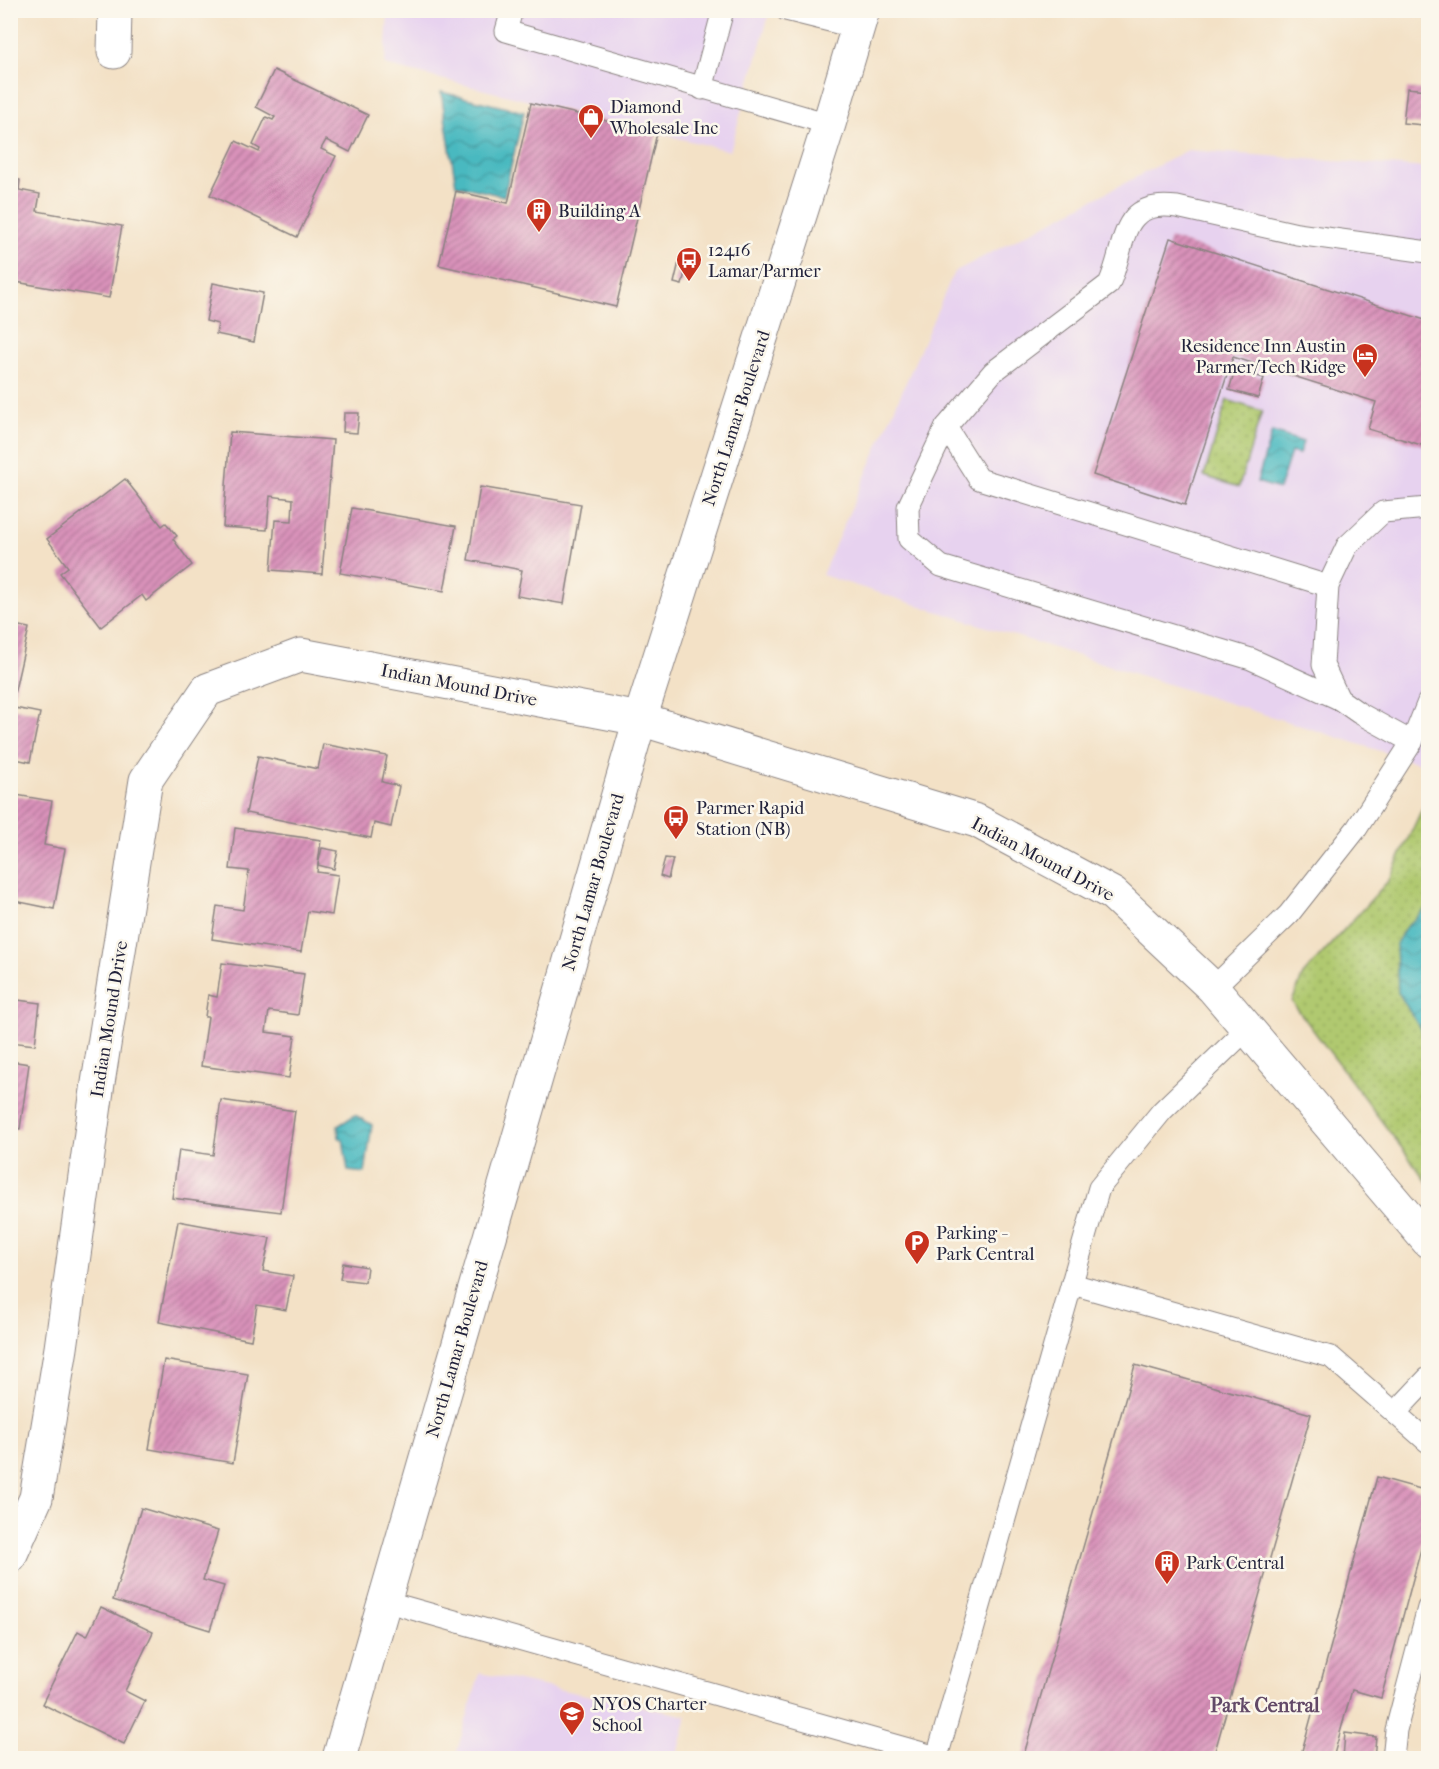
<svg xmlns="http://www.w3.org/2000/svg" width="1439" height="1769" font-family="'IM FELL French Canon',serif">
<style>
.built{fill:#e7d2ef}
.park{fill:url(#park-dots);stroke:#697655;stroke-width:1.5}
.water{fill:url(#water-waves);stroke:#366e7e;stroke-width:1.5}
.building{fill:url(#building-hatch)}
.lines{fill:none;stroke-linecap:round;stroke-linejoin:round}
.service-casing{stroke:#8a8280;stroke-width:23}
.minor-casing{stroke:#8a8280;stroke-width:35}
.primary-casing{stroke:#8a8280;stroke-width:35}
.service{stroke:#fff;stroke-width:21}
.minor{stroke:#fff;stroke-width:33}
.primary{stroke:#fff;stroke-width:33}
.labels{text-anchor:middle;stroke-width:5;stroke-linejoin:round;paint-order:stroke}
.poi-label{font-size:18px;fill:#22223b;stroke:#fbf7ec;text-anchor:start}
.street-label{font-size:18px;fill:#22223b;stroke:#fbf7ec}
.neighbourhood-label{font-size:20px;font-weight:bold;fill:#624967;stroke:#fbf7ec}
</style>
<defs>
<pattern id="park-dots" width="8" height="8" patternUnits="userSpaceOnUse" patternTransform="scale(1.5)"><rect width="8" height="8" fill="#b0c96f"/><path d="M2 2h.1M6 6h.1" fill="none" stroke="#97ac61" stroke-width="1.8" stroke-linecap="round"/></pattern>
<pattern id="water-waves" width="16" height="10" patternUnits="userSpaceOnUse" patternTransform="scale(1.5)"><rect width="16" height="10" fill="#4ab9c0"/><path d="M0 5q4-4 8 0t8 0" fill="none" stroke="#3d969d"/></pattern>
<pattern id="building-hatch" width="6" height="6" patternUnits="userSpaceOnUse" patternTransform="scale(1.5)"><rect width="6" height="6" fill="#d992ba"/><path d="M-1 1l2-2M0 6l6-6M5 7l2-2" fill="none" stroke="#b07798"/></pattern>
</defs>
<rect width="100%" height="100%" fill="#fbf7ec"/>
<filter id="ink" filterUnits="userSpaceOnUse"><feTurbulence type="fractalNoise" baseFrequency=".0167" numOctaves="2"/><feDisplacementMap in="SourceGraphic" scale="12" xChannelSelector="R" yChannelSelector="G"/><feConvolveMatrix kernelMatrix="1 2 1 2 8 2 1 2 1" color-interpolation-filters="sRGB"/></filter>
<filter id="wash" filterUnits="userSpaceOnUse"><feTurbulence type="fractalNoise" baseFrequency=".008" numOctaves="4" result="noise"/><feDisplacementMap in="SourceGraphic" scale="24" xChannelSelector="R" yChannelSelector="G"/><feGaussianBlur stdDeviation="1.35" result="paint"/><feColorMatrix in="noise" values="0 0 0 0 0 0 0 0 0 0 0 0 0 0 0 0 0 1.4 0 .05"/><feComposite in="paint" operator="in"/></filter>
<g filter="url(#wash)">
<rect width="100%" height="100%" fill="#f3e1c6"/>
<g class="built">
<path d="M388 11H770L730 151 385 65Z"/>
<path d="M1188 150 1428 168V766L822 575 954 272Z"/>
<path d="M480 1673 687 1716 676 1758H455Z"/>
</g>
<g class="park">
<path d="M1227 400 1262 411 1239 487 1204 476Z"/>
<path d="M1428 796V1183L1292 1002 1303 975 1389 880Z"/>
</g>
<g class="water">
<path d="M441 92 524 112 504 196 456 185Z"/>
<path d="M1272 432 1303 442 1299 454 1291 452 1279 489 1257 482Z"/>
<path d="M1428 907V1042L1398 992 1396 944 1405 928Z"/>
<path d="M355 1115 372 1125 365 1173 348 1171 343 1139 339 1138 338 1126Z"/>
</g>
<g id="blocks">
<g class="building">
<path d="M274 70 368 115 350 152 326 140 321 149 336 156 297 237 210 195 236 141 259 152 260 149 253 145 266 117 273 120 275 117 256 107Z"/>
<path d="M1407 88 1427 90 1423 125 1403 123Z"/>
<path d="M531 103 657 133 616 307 439 265 456 191 508 203Z"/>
<path d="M10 178 20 180 19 190 40 194 37 211 122 226 109 298 10 281Z"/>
<path d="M1170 238 1428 321V447L1368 429 1376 402 1233 357 1185 505 1093 475Z"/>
<path d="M679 262 687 264 682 285 674 283Z"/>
<path d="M213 283 263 293 254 342 216 334 218 324 206 321Z"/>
<path d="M1235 370 1264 378 1258 398 1229 390Z"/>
<path d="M344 413H359L357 433 343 432Z"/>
<path d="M230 432 333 440 322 574 271 570 275 520 292 521 293 499 270 496 267 530 223 527Z"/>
<path d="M125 479 162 526 166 523 177 536 173 539 192 565 146 601 142 595 101 627 60 573 68 567 47 539Z"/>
<path d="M480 487 581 504 564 604 517 596 522 570 468 560Z"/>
<path d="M352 508 456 526 444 591 340 573Z"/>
<path d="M10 624 29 628 13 699 10 698Z"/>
<path d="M10 707 40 713 30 762 10 758Z"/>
<path d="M323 744 387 756 382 782 399 786 391 827 374 823 371 838 246 813 258 756 318 769Z"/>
<path d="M10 794 52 801 44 845 65 849 54 909 10 900Z"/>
<path d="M235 828 321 840 317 872 338 875 332 915 308 911 301 952 212 939 217 906 243 910 249 871 230 869Z"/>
<path d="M322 848 338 851 334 869 318 865Z"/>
<path d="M665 858 673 859 668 879 660 876Z"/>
<path d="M222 963 304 974 298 1015 269 1011 266 1032 295 1036 289 1078 201 1066 208 1017H205L208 995 217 997Z"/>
<path d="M10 999 40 1003 35 1045 10 1042Z"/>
<path d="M10 1061 29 1064 20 1129 10 1128Z"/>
<path d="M221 1100 295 1111 281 1212 172 1198 179 1150 213 1155Z"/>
<path d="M178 1221 270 1238 263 1271 293 1276 286 1310 257 1305 251 1340 159 1322Z"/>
<path d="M343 1263 367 1267 365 1282 340 1279Z"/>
<path d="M164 1360 248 1374 233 1463 149 1449Z"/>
<path d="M1135 1365 1311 1414 1213 1758H1023Z"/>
<path d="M1377 1477 1428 1491V1523L1381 1698 1352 1690 1333 1758H1300Z"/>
<path d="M141 1508 218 1531 203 1580 224 1586 210 1630 113 1600Z"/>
<path d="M101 1607 153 1632 125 1691 145 1701 124 1744 42 1704 78 1631 87 1636Z"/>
<path d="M1345 1733 1376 1737 1374 1758H1343Z"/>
</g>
</g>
</g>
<g filter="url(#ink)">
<use href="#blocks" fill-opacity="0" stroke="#8a8280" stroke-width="1.5"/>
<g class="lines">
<defs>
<g id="service">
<path d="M512 10 506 31 829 124"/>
<path d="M786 10 858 28"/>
<path d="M702 89 723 10"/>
<path d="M946 427 908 507 909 539 941 566 1251 659 1339 699"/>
<path d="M1328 586 979 479 946 427 993 372 1109 284C1127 245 1118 199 1177 207L1297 234 1428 252"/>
<path d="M1412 742 1359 713 1339 699 1323 665 1328 586 1347 546 1383 512 1428 508"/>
<path d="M1213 988 1289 914 1357 828 1412 742 1428 702"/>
<path d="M1072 1284 1331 1357 1395 1413 1428 1378"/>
<path d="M1395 1413 1428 1442"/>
<path d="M384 1601 937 1757 1099 1188 1162 1111 1248 1028"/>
<path d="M1393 1758 1396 1730 1428 1608"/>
</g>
<g id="minor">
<path d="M114 52 115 10"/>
<path d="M10 1556 36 1498 61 1348 98 1083 146 780 207 690 301 655 640 719 977 821 1113 894 1213 988 1428 1241"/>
</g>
<path id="primary" d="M339 1758 640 719 829 124 863 10"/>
</defs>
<use href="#service" class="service-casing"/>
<use href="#minor" class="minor-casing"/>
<use href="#primary" class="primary-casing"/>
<use href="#service" class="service"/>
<use href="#minor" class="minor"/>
<use href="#primary" class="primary"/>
</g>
</g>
<defs>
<symbol id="shop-pin" viewBox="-11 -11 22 30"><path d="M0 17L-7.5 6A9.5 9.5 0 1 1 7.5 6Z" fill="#c8321e" stroke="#fbf7ec"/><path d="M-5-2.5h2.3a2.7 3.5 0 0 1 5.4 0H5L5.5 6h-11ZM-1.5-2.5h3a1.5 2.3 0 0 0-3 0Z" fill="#fff"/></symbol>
<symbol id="building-pin" viewBox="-11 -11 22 30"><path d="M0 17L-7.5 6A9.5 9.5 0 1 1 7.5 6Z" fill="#c8321e" stroke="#fbf7ec"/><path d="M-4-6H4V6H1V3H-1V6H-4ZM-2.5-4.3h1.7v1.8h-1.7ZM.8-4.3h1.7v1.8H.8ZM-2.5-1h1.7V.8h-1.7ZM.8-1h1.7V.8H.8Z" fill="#fff"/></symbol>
<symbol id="bus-pin" viewBox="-11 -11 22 30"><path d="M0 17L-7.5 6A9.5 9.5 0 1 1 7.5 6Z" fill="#c8321e" stroke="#fbf7ec"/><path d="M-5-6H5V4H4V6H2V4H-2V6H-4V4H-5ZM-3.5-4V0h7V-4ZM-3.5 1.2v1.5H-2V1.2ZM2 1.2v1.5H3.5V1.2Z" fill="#fff"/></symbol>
<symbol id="hotel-pin" viewBox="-11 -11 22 30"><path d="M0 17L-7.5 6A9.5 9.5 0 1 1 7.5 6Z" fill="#c8321e" stroke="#fbf7ec"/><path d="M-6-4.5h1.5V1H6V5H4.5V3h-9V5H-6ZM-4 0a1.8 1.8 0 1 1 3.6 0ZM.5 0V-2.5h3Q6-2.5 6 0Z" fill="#fff"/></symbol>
<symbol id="parking-pin" viewBox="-11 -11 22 30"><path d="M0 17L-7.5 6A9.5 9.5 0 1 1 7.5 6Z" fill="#c8321e" stroke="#fbf7ec"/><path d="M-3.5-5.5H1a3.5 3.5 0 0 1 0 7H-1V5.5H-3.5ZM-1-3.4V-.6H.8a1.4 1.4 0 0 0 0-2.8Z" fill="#fff"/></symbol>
<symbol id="school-pin" viewBox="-11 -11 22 30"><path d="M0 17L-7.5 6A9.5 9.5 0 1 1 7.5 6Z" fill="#c8321e" stroke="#fbf7ec"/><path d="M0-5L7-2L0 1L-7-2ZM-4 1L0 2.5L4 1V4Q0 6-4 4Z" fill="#fff"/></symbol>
</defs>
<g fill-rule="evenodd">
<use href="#shop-pin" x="576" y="102" width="30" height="40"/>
<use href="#building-pin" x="524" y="196" width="30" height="40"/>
<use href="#bus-pin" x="674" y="245" width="30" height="40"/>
<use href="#hotel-pin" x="1350" y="341" width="30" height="40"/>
<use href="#bus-pin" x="661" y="803" width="30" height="40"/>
<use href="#parking-pin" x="902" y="1228" width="30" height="40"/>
<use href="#building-pin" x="1152" y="1548" width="30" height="40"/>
<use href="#school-pin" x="557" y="1699" width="30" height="40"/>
</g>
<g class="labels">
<g class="poi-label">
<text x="610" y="113">Diamond<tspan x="610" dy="21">Wholesale Inc</tspan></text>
<text x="558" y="217">Building A</text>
<text x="708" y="256">12416<tspan x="708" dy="21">Lamar/Parmer</tspan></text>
<text x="1346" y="352" text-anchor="end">Residence Inn Austin<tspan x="1346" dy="21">Parmer/Tech Ridge</tspan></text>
<text x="696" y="814">Parmer Rapid<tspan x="696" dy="21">Station (NB)</tspan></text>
<text x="936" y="1239">Parking -<tspan x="936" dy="21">Park Central</tspan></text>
<text x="1186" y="1569">Park Central</text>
<text x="592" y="1710">NYOS Charter<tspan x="592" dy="21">School</tspan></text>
</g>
<g class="street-label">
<text transform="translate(736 418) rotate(-72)" y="6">North Lamar Boulevard</text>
<text transform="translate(459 685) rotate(11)" y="6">Indian Mound Drive</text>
<text transform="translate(1043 859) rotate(28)" y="6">Indian Mound Drive</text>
<text transform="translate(593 882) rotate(-74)" y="6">North Lamar Boulevard</text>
<text transform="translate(109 1019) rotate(-81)" y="6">Indian Mound Drive</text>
<text transform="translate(457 1349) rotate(-74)" y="6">North Lamar Boulevard</text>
</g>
<g class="neighbourhood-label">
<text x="1265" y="1712">Park Central</text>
</g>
</g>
<rect width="1439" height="1769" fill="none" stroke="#fbf7ec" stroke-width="36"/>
</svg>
